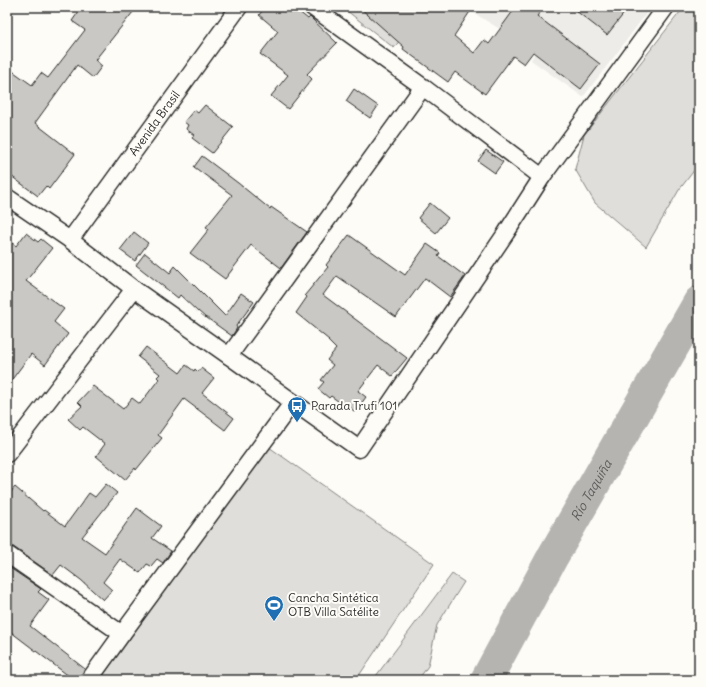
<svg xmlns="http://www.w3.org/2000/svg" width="706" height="687" font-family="Delius,sans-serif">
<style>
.built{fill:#edece8}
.green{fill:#dfdeda;stroke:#858482}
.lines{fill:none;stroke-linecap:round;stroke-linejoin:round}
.river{stroke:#b5b4b1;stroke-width:32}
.building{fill:#c9c8c4;stroke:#2b2b2b}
.minor-casing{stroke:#2b2b2b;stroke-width:19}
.minor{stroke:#fdfcf7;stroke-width:16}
.labels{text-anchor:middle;stroke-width:4;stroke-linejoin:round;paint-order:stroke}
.street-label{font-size:12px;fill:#2b2b2b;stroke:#fdfcf7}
.poi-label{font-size:12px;fill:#2b2b2b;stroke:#fdfcf7;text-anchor:start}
.water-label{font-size:13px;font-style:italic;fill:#5b5b5a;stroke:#fdfcf7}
</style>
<rect width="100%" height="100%" fill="#fdfcf7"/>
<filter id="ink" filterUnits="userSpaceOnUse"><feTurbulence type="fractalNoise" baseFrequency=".025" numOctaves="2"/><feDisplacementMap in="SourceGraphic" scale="8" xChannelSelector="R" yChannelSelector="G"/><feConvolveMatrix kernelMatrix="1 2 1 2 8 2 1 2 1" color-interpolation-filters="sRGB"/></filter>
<g filter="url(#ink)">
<path class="built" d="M464 7H651L620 49 583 97 531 60 536 51Z"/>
<g class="green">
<path d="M342 7H425L394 48Z"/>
<path d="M684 7H699V164L679 190 646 247 595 203 575 169 584 135Z"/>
<path d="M269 447 434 564 356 680H100Z"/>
<path d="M452 574 464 582 437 625 428 666 418 680H373Z"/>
</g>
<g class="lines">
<path class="river" id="s1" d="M486 680 553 556 699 302"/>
</g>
<g class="building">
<path d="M82 7H137L95 60 102 66 93 78 77 65 35 123 75 154 49 189 46 186 38 196 7 173V67L32 85 41 73 48 78 85 30 72 21Z"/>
<path d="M265 7H293L308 19 310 17 312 19 337 43 307 74 312 79 288 109 271 96 288 75 260 54 278 31 259 15Z"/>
<path d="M359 7H473L454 36 474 53 484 40 489 44 516 7H544L537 16 600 64 581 89 533 52 524 64 513 56 485 94 455 72 448 82 403 49 404 47Z"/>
<path d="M571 7H629L607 35Z"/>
<path d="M354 89 378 106 370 118 346 101Z"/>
<path d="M205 105 233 127 212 153 192 138 194 135 186 129 188 125 184 122 194 110 198 113Z"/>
<path d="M486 150 503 162 495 173 478 161Z"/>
<path d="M202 156 238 183 270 209 271 207 307 232 281 268 251 245 225 279 190 253 209 229 206 227 232 195 194 167Z"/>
<path d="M430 203 448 218 436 233 418 218Z"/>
<path d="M134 232 148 243 135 261 120 250Z"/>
<path d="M26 233 38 242 41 239 52 248 26 281 64 309 54 322 68 334 45 365 31 354 7 386V239L16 246Z"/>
<path d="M349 235 405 275 427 244 440 253 438 256 465 276 450 297 425 278 396 317 337 276 323 295 407 358 392 376 378 365 358 391 366 397 355 412 347 405 346 407 331 396 329 398 318 389 324 382 321 380 333 365 327 360 336 349 328 341 329 340 296 313 307 297 305 295 328 267 326 265Z"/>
<path d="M145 253 170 273 175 266 225 316 241 293 254 302 236 326 237 328 232 336 207 318H206L198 311V312L180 295 178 298 136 265Z"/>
<path d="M146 347 180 373 186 365 194 371 195 369 198 372 201 368 214 378 202 393 234 418 225 430 184 399 158 435 162 438 136 470 135 468 125 480 96 456 105 444 83 427 80 430 68 419 82 406 78 402 93 386 123 409 132 398 140 404 159 379 157 377 160 374 138 357Z"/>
<path d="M106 484 117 493 82 537 105 553 137 508 161 526 152 538 171 551 163 563 157 559 151 566 147 564 140 573 120 559 103 582 112 590 103 600 81 580 61 565 53 575 12 546 7 545V496L15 487 43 511 44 510 65 526 89 493 95 497Z"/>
<path d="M7 566 41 589 38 592 49 600 30 626 85 669 81 675 80 680H74L7 629Z"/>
</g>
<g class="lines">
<defs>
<g id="minor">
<path d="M312 7 423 87 542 177"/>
<path d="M7 197 70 240 134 289 229 356 293 402 359 449 506 233 542 177 666 7"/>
<path id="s2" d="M70 240 239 7"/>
<path d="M229 356 423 87"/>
<path d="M7 454 134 289"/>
<path d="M7 554 122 634"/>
<path d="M89 680 122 634 293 402"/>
</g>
</defs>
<use href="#minor" class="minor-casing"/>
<use href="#minor" class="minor"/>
</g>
</g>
<defs>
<symbol id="bus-pin" viewBox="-11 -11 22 30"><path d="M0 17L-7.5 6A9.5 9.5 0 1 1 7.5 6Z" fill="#1f6fb2" stroke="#fdfcf7"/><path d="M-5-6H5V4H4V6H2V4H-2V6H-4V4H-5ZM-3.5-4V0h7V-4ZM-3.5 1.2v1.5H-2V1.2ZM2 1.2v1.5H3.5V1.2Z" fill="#fff"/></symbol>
<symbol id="stadium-pin" viewBox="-11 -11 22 30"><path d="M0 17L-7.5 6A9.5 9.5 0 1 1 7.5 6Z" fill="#1f6fb2" stroke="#fdfcf7"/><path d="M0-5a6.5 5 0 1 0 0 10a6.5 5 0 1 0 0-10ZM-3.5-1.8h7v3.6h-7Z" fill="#fff"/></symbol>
</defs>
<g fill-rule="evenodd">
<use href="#bus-pin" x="286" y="395" width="22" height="30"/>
<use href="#stadium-pin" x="263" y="594" width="22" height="30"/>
</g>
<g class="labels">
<g class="street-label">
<text dy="4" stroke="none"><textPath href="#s2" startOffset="144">Avenida Brasil</textPath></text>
</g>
<g class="poi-label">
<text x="311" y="410">Parada Trufi 101</text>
<text x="288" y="602">Cancha Sintética<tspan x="288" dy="14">OTB Villa Satélite</tspan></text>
</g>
<g class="water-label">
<text dy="5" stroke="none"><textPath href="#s1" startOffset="217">Río Taquiña</textPath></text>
</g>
</g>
<rect width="706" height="687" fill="none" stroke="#fdfcf7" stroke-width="24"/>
<rect x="12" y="12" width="682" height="663" fill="none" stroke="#2b2b2b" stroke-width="1.5" filter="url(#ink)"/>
</svg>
